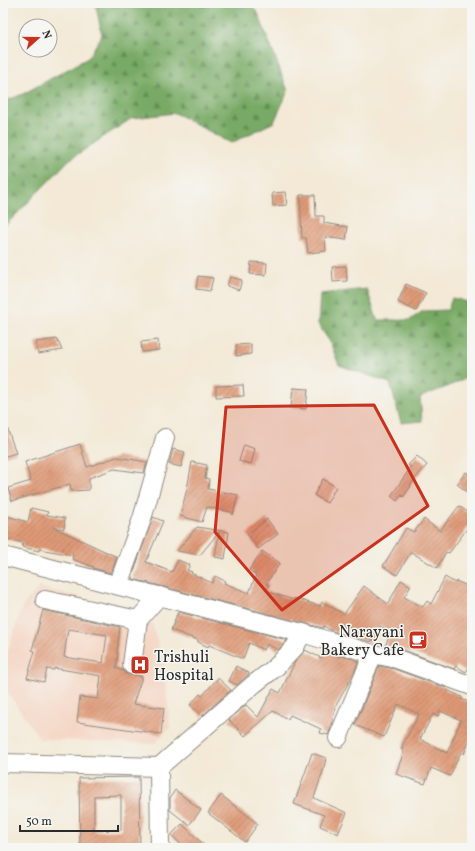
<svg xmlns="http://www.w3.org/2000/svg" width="475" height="851" font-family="Vollkorn,serif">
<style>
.built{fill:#f4d3c0;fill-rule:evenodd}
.forest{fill:url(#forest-firs);stroke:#526a48}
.building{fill:url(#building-hatch);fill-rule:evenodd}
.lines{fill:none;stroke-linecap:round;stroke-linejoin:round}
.minor-casing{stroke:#8f8a80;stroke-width:20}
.minor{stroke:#fff;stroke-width:18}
.marked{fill:#c8321e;fill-opacity:0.2;stroke:#c8321e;stroke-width:3;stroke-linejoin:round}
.labels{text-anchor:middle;stroke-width:3;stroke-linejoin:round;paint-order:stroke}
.poi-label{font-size:16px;fill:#2b2b2b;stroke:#f6f6f2;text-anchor:end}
</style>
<defs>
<pattern id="forest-firs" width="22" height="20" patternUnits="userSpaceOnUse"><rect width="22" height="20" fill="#78aa65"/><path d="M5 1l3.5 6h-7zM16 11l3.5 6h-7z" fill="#638b53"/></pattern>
<pattern id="building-hatch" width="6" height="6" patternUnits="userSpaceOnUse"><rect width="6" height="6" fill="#df9a77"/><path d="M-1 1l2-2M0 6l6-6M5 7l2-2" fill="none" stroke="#b57e62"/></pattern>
</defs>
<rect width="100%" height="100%" fill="#f6f6f2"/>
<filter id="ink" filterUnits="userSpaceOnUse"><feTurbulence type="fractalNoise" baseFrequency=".025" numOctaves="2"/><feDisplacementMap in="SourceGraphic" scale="8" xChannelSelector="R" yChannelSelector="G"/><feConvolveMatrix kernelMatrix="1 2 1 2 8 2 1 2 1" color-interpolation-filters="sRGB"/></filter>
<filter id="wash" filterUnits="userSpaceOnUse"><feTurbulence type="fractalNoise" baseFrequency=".012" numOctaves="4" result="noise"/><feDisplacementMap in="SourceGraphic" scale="16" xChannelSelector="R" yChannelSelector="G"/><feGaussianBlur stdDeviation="0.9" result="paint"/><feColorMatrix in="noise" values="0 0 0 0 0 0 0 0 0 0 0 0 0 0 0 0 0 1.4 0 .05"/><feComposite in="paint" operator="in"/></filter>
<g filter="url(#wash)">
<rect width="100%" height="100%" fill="#f3e9d6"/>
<path class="built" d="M39 587 150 615 164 666 170 728 154 744 40 739 3 686V666L22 607ZM43 608 57 611 50 639 36 635ZM58 614 121 623 117 651 105 650 107 635 68 629ZM33 642 53 647 57 657 54 670 47 669 43 682 28 677 35 651 31 650ZM105 651 118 653 112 700 98 698ZM62 657 100 662 99 675 61 669ZM121 670 142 677 135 697 120 692ZM80 697 164 708 161 734 77 722Z"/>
<g class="forest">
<path d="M94 3H248L258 13 288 91 274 122 231 143 175 113 132 118 69 160 3 228V102L23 94 88 58 102 35 96 6Z"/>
<path d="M367 289 377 320H410L423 311 448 310 452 298 472 303V371L468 377 447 387 420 397 422 421 401 423 390 383 339 365 330 342 318 324 320 294Z"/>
</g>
<g id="blocks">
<g class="building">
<path d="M285 192 287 205 273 206 272 193Z"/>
<path d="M300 195H315L316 216H324V223L348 227 346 240 325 237 326 251 308 253 306 238H302Z"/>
<path d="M251 262 267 263 266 275 250 274Z"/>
<path d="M346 266 347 281 333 282 332 267Z"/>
<path d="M198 276 213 278 210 291 196 289Z"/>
<path d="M230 277 242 280 239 290 227 286Z"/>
<path d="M406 284 426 293 416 311 398 302Z"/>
<path d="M57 339 62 350 38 354 36 342Z"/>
<path d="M158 340 159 350 142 352 141 342Z"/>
<path d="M251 344V354L236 356V345Z"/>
<path d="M243 385 244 396 216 397V386Z"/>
<path d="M293 388 308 389 306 409 291 407Z"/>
<path d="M3 422H5L16 453 3 457Z"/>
<path d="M80 444 87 467 117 457 147 462 144 473 114 469 89 478V490L71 491 70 484 12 501 8 488 31 481 25 462Z"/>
<path d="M244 445 255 449 251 464 239 461Z"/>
<path d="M173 449 185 452 181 467 169 464Z"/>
<path d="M417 456 427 465 410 485 411 486 403 497 402 495 397 501 391 496 411 467 408 465Z"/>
<path d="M192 462 207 465 205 478 209 479 208 489 238 495 233 515 231 512 207 507 202 522 180 516 187 489Z"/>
<path d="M466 472 472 477V496L457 484Z"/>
<path d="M323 479 336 487 327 503 314 495Z"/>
<path d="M459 506 472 515V522L449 553 446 552 437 568 411 552 397 575 383 566 406 528 414 532 424 519 440 531Z"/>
<path d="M31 508 48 512 47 515 65 518 64 529 53 527 117 557 111 573 93 568 94 567 72 559 73 555 39 549V551L22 547 23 543 3 538V515L28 522Z"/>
<path d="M153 517 163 521 146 562 172 572 178 560 190 565 187 570 192 572 191 573 212 583 215 576 225 581 224 583 249 593 256 575 249 570 262 551 280 563 266 584 269 585 266 591 294 600V598L320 606 322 602 344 614 364 586 388 604 401 580 411 586 404 597 423 607 427 601 431 604 445 577 455 583 456 581 472 588V661L466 672 456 666 454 669 401 649 385 646 391 632 380 626 371 642 332 631 324 626 323 628 133 579 134 578 132 577Z"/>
<path d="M267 519 278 534 258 549 247 534Z"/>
<path d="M197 527 229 532 225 559 215 557 219 532 200 555 177 551Z"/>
<path d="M43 610 120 627 117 653H118L116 668 124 671 126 674 130 675H136L142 677 133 704 164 708 161 734 77 722 80 697 98 699 101 676 54 668V670L47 669 44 682 27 678 35 651 32 650ZM68 629 107 635 103 663 64 657Z"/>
<path d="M178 612 287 640 278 650 267 644 264 650 249 643 243 659 209 645 208 647 198 642V640L171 630Z"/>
<path d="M305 650 321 658 325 651 340 657 341 656 354 659 358 662 353 675 335 707 332 726 328 735 320 733 321 729 290 715 288 719 273 711 245 736 229 720 246 705 258 717 273 689 280 693 295 662Z"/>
<path d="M236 666 249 673 248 675 237 685 229 681Z"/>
<path d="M379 666 394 669 446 688 445 689 462 697 461 699 469 702 472 696V734L464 754 461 752 450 776 431 768 425 784 396 774 404 751 402 750V746L419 714 398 704 384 737 355 725ZM440 711 461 720 447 753 420 739 433 714 438 716Z"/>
<path d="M218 678 231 690 202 716 190 705 200 694 202 696Z"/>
<path d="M312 753 326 758 324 768 314 798 347 813 338 834 320 826 324 815 294 804Z"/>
<path d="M139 777 140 848H80L79 778ZM121 795V830L94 831V796Z"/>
<path d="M175 790 201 810 189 825 170 810V798Z"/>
<path d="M221 795 258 824 245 842 208 813Z"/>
<path d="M182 824 207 848H185L171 835Z"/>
</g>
</g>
</g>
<g filter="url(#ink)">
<use href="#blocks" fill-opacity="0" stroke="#8f8a80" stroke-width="1"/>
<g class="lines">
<defs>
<g id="minor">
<path d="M3 556 302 633 373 654 397 659 472 686"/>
<path d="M118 585 142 519 165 438"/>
<path d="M45 600 138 620 159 596"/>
<path d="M132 665 138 620"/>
<path d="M338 738 373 654"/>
<path d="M3 763 159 767 254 684 276 667 295 647 302 633"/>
<path d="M159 767 160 848"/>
</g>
</defs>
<use href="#minor" class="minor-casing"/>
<use href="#minor" class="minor"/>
</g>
</g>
<path class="marked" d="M374 405 428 506 282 610 215 532 226 407Z"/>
<defs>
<symbol id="cafe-square" viewBox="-11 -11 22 22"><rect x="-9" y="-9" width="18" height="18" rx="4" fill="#c8321e" stroke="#f6f6f2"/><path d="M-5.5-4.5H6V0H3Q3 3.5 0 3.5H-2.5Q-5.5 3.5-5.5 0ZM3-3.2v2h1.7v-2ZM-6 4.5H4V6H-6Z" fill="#fff"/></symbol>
<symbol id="hospital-square" viewBox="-11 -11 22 22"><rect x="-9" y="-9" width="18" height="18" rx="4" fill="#c8321e" stroke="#f6f6f2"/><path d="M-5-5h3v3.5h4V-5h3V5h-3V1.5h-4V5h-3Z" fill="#fff"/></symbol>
</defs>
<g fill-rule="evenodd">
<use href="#cafe-square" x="407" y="629" width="22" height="22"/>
<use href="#hospital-square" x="129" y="654" width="22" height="22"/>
</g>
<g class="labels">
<g class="poi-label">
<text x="404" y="637">Narayani<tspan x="404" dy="18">Bakery Cafe</tspan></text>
<text x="154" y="662" text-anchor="start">Trishuli<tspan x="154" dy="18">Hospital</tspan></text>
</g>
</g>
<rect width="475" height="851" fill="none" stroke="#f6f6f2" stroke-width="16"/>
<g transform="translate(38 38) rotate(69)"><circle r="19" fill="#f6f6f2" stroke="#a5a5a2"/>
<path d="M0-3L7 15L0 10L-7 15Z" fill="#c8321e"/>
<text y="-6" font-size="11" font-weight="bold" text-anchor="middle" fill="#2b2b2b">N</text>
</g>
<path d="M20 825v6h98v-6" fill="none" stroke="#2b2b2b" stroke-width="2"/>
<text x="26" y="825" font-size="12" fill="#2b2b2b" stroke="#f6f6f2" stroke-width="3" paint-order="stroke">50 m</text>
</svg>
